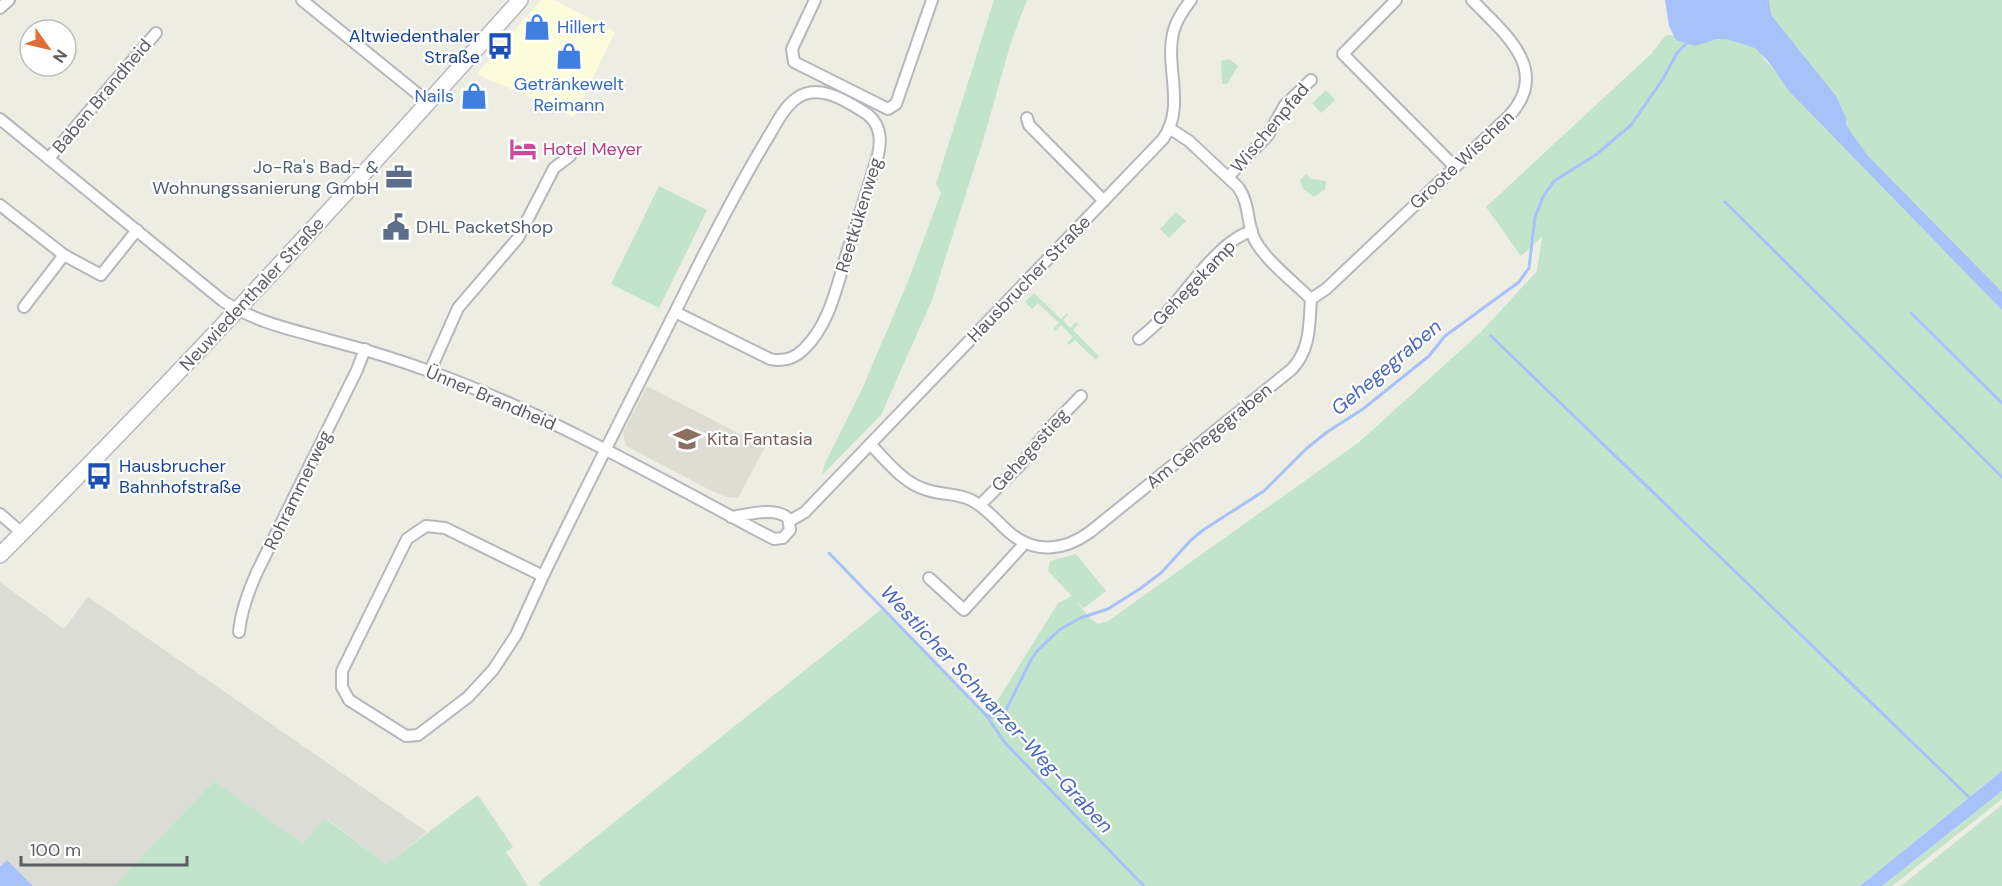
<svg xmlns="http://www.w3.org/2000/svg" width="2002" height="886" font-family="'DM Sans',sans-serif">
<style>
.commercial{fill:#fcfcda}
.industrial{fill:#dcdcd6}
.education{fill:#ddddd2}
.green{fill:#c1e4ca}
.water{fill:#a7c1fb}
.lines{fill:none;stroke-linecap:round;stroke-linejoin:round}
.stream{stroke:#a7c1fb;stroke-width:3}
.street-casing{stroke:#b6b7bd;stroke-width:14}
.secondary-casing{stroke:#b7b8bf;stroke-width:18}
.street{stroke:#fff;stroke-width:10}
.secondary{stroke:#fff;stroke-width:15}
.labels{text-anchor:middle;stroke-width:4.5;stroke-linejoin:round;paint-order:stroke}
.shop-label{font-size:18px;fill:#366cbe;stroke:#fff;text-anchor:start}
.transit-label{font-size:18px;fill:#164399;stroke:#fff;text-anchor:end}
.street-label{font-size:18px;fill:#5c5d63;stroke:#fff}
.hotel-label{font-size:18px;fill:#b23c85;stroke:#fff;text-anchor:start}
.service-label{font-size:18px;fill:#4e5e75;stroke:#fff;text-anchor:end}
.education-label{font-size:18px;fill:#785e54;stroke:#fff;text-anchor:start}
.water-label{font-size:20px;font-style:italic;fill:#4a66bd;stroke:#fff}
</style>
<rect width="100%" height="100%" fill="#edede4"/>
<path class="commercial" d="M541 0H555L615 32 574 117 477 74Z"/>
<path class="industrial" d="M0 582 64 629 88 597 427 832 386 864 326 818 303 845 214 781 113 886H0Z"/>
<path class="education" d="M647 386 765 447 738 498 726 497 712 491 626 446 623 433Z"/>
<g class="green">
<path d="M994 0H1027L1011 42 984 137 932 300 881 415 822 475 825 463 862 389 907 284 941 193 936 184Z"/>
<path d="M1758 0H2002V771L1860 886H541L538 883 883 608 988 716 1058 603 1072 596 1048 571 1050 561 1076 554 1106 591 1084 608 1076 601 1090 618 1098 624 1108 621 1358 443 1481 332 1537 271 1542 237 1521 256 1486 207 1651 54 1666 35H1750L1765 60 1827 130Z"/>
<path d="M1229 59 1238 66 1227 84H1222L1221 61Z"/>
<path d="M1326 90 1335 100 1321 113 1312 103Z"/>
<path d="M1306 174 1311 179 1326 181 1325 189 1314 197 1303 189 1300 180Z"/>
<path d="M659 186 707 210 659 308 611 284Z"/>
<path d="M1176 212 1186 221 1169 238 1160 229Z"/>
<path d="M1034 293 1061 319 1067 313 1068 315 1063 320 1070 328 1076 322 1078 324 1073 330 1099 356 1096 360 1075 340 1069 345 1067 343 1073 337 1061 325 1055 331 1053 329 1059 323 1038 303 1032 309 1025 302Z"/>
<path d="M214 781 303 844 325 818 386 864 478 795 513 847 506 852 528 886H113Z"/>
<path d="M2002 791V799L1892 886H1882Z"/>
<path d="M2002 805V886H1901L1988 816Z"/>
</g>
<g class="water">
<path d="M1665 0H1769L1771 15 1836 96 1846 118V125L1868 156 2002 292V310L1789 91 1767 60 1755 48 1726 39H1717L1695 46 1676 40 1669 26Z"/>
<path d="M2002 771V791L1882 886H1860Z"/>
<path d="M7 860 32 885V886H0V867Z"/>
</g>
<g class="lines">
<g class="stream">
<path d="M1725 202 2002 477"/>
<path d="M1911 313 2002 403"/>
<path d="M1491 336 1971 799"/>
<path d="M829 553 986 715 1005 743 1144 886"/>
<path d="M986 715 992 717 1005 712 1031 660 1037 651 1059 630 1080 618 1108 609 1141 588 1161 573 1191 540 1203 530 1264 491 1306 449 1327 432 1363 409 1429 356 1445 336 1519 282 1529 268 1535 217 1543 197 1554 181 1597 154 1631 125 1663 79 1677 53 1689 41"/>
</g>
<defs>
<g id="street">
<path d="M302 0 429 103"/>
<path d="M815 0 792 49 794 62 888 109 896 104 932 0"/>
<path d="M1396 0 1343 54 1455 167"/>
<path d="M0 8 9 0"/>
<path d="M1027 118 1029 125 1104 201"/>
<path d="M0 119 223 301C255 322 293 330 329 340 363 349 396 359 429 371 541 411 646 471 751 527L774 539 783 538 790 530 788 518C774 506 748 515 731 517"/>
<path d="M49 158 156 33"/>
<path d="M1228 177 1268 135 1285 105 1311 80"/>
<path d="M0 205 64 255 101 275 137 230"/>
<path d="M1311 299 1326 289 1509 116C1552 70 1504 33 1472 0"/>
<path d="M24 307 64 255"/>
<path d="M1139 339C1147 332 1156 325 1163 317 1186 293 1219 240 1252 231"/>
<path d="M430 371 458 308 518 238 554 168 570 156"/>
<path d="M870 444C887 461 903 483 927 490 942 495 957 493 971 500 987 508 997 522 1010 533 1035 554 1064 551 1090 532L1292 369C1311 348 1309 325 1311 299 1294 282 1262 258 1253 236 1247 220 1249 202 1238 187L1189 141 1169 128"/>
<path d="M980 505 1020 465 1048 430 1081 396"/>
<path d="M0 514 22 533"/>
<path d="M790 521 805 512 1163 139C1186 107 1165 68 1173 33 1176 21 1183 10 1191 0"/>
<path d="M543 576 516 635 493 670 468 697 418 735 406 736 349 700 342 687V671L407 539 426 526 445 528 543 576C594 470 648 367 700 262 722 219 744 176 770 134 777 122 785 106 797 98 818 83 845 100 864 112 880 122 882 138 878 155 868 188 858 220 847 253 837 285 830 324 804 349 795 358 783 362 770 359L675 312"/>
<path d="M929 578 964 610 1025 543"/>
<path d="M239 632C241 611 248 592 257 572L357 370 365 349"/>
</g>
<path id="secondary" d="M0 555C179 376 351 190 520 0"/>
</defs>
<use href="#street" class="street-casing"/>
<use href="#secondary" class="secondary-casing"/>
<use href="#street" class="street"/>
<use href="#secondary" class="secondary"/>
</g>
<defs>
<symbol id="shop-bare" viewBox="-9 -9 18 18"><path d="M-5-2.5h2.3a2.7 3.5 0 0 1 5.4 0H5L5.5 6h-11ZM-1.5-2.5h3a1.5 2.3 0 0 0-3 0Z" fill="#3f7fe0" stroke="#fff" stroke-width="2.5" paint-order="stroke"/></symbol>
<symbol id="bus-bare" viewBox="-9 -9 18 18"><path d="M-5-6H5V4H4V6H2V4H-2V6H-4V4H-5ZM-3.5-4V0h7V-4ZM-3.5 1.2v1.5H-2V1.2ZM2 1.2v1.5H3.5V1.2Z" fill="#1a4fb4" stroke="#fff" stroke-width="2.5" paint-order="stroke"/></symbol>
<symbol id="hotel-bare" viewBox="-9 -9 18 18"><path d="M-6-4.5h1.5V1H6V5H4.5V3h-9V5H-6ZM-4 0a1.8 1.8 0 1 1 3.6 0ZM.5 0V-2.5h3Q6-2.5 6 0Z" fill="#d1479c" stroke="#fff" stroke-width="2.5" paint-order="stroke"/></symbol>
<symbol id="office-bare" viewBox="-9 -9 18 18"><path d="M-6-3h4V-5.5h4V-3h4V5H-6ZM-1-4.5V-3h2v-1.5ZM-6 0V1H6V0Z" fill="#5c6f8a" stroke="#fff" stroke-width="2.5" paint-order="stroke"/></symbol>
<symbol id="civic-bare" viewBox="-9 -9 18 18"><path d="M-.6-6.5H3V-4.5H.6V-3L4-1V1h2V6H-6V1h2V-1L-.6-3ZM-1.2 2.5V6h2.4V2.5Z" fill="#5c6f8a" stroke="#fff" stroke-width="2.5" paint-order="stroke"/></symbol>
<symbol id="school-bare" viewBox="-9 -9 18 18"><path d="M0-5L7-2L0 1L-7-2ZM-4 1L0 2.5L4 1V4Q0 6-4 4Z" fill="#8d6e63" stroke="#fff" stroke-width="2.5" paint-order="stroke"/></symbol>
</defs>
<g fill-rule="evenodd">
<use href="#shop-bare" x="518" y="8" width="38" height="38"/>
<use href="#bus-bare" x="481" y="27" width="38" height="38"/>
<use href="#shop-bare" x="550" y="37" width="38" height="38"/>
<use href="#shop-bare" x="455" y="77" width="38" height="38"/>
<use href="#hotel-bare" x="504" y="130" width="38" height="38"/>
<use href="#office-bare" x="380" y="158" width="38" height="38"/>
<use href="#civic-bare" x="377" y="208" width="38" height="38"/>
<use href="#school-bare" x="668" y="420" width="38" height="38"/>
<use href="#bus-bare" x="80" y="457" width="38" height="38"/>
</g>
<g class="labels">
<g class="shop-label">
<text x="557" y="33">Hillert</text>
<text x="569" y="90" text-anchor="middle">Getränkewelt<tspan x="569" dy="21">Reimann</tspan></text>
<text x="454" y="102" text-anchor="end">Nails</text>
</g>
<g class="transit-label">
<text x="480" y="42">Altwiedenthaler<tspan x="480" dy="21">Straße</tspan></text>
<text x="119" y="472" text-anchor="start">Hausbrucher<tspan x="119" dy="21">Bahnhofstraße</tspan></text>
</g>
<g class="street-label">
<text transform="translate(102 96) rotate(-50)" y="6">Baben Brandheid</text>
<text transform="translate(1270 128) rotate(-50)" y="6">Wischenpfad</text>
<text transform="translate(1462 160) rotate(-43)" y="6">Groote Wischen</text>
<text transform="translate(859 215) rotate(-73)" y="6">Reetkükenweg</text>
<text transform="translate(1029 279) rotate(-46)" y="6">Hausbrucher Straße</text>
<text transform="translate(1194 283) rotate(-46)" y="6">Gehegekamp</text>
<text transform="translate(252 294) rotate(-47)" y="6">Neuwiedenthaler Straße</text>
<text transform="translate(491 398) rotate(23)" y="6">Ünner Brandheid</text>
<text transform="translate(1209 436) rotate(-39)" y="6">Am Gehegegraben</text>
<text transform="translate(1030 450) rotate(-48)" y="6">Gehegestieg</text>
<text transform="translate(298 490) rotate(-64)" y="6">Rohrammerweg</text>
</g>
<g class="hotel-label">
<text x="543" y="155">Hotel Meyer</text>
</g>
<g class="service-label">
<text x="379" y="173">Jo-Ra's Bad- &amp;<tspan x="379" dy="21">Wohnungssanierung GmbH</tspan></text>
<text x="416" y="233" text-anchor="start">DHL PacketShop</text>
</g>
<g class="education-label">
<text x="707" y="445">Kita Fantasia</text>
</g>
<g class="water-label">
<text transform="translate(1386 367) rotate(-40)" y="7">Gehegegraben</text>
<text transform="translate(997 709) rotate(47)" y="7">Westlicher Schwarzer-Weg-Graben</text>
</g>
</g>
<g transform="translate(48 48) rotate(124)"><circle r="28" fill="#ffffff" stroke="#bebec1" stroke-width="1.5"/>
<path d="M0-4.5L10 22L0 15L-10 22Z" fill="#e06d37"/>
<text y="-9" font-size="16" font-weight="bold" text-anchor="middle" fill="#5c5d63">N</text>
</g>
<path d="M21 856v9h166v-9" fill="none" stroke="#5c5d63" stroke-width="3"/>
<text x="30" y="856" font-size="18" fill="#5c5d63" stroke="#ffffff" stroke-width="4.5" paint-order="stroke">100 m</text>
</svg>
